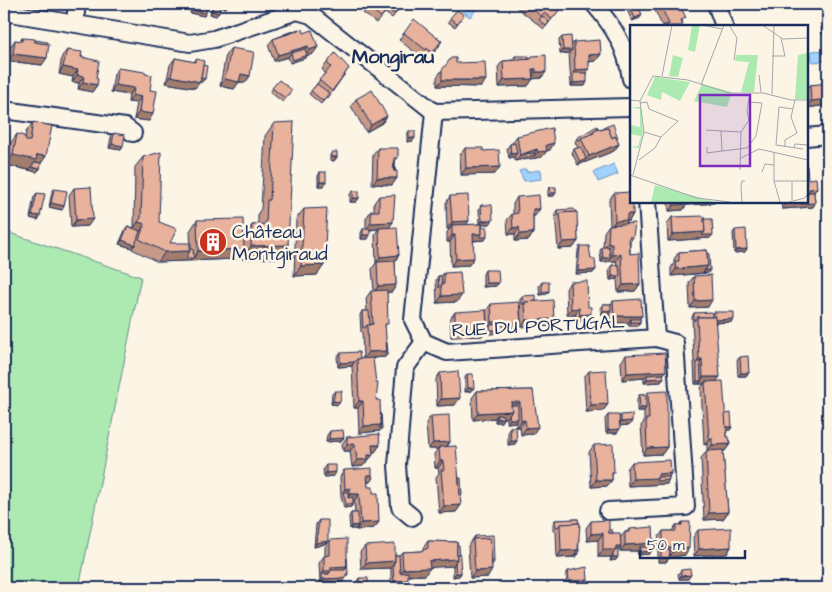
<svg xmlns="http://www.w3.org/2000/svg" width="832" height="592" font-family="'Architects Daughter',sans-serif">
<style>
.green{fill:#aceab1;stroke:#648c88}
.water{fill:#a1d1fe;stroke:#6b90be}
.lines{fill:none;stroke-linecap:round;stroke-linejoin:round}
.minor-casing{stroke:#1b2f5e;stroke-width:20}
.minor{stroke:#fcf5e5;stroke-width:16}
.wall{fill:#c89987;stroke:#1b2f5e}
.shaded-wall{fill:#a27d6e;stroke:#1b2f5e}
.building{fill:#e8b29d;stroke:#1b2f5e}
.labels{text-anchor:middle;stroke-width:5;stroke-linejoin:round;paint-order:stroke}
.poi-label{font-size:19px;fill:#1b2f5e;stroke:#fcf5e5;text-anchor:start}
.street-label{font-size:19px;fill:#1b2f5e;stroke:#fcf5e5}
.neighbourhood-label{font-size:20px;font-weight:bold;fill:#1b2f5e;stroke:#fcf5e5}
.inset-road{fill:none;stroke:#a2a6af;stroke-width:1}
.view{fill:#7b2cbf;fill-opacity:0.15;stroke:#7b2cbf;stroke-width:2.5}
.inset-edge{fill:none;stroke:#1b2f5e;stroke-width:2.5}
</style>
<rect width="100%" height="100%" fill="#fcf5e5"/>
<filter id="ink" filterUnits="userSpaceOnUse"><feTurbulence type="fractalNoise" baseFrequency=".02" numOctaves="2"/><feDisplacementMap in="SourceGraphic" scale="10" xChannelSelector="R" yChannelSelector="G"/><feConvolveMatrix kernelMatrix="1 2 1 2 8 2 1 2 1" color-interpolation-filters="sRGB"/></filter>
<g filter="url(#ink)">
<path class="green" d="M4 231 141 277 79 588H4Z"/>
<g class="water">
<path d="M470 4H481L470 17 463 12Z"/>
<path d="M828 50V61L812 62 811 51Z"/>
<path d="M614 164 618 174 598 182 594 172Z"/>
<path d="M526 169V172L541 170 542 179 524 181 519 171Z"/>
</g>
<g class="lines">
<defs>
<g id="minor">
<path d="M76 4V23"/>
<path d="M594 4C614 27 627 48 631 79"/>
<path d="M716 4 724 26"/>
<path d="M4 12 190 43 214 39 297 11 311 15 434 112 631 107"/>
<path d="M4 110 125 127 133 133"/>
<path d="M434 112 413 320 424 342 447 352 656 338 647 201"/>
<path d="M806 137 828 135"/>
<path d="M608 511 686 507 675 343 656 338"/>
<path d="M412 517 400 507 397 465 405 368 424 342"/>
</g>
</defs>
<use href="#minor" class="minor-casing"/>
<use href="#minor" class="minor"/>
</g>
<g class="wall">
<path d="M192 4H229L226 8 220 7 219 13 216 16 210 14 212 6 207 4 204 16 190 13Z"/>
<path d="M371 4H403L392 18 385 13 376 23 363 13Z"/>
<path d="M519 4H564L544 29 516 7Z"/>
<path d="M658 4H675L683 23 662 26 654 8Z"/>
<path d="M630 7 640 18 632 21 627 10Z"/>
<path d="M457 10 464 15 455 27 448 22Z"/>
<path d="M824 25 828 34H822L821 28Z"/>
<path d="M299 29 313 54 306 56 305 58 290 63 288 57 274 61 268 45 273 39Z"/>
<path d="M404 33 440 45 428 60 422 55 421 57 399 40Z"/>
<path d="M562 37 571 45 574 42 601 54 596 61 589 62 585 86H571L569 53 560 54 559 40Z"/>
<path d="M22 38 42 65 8 61 10 47 15 40 20 41Z"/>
<path d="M231 48 250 76 245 83 239 82 234 89 220 86 226 54Z"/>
<path d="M67 50 86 58 96 78 97 85 92 92 78 89 79 83 72 82 73 77 59 74 62 56Z"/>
<path d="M515 56 529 59 532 56 546 72 541 78 532 79 528 86 499 87 498 67 503 61 513 60Z"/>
<path d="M175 58 194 62 196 59 203 65 205 79 202 82H200L195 88 166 83 170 65Z"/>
<path d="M327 63 349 68 328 98 327 97 321 104 309 94 325 73 322 69Z"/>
<path d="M456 63 481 87 437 86V77L442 70Z"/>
<path d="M118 68 145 74 150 90 149 121 134 119 137 103 128 102 129 95 111 92 114 74Z"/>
<path d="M828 74V105L806 108V90L810 85 823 84V81Z"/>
<path d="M279 80 290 93 283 102 270 92Z"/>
<path d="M356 99 387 116 382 123 366 132 351 106Z"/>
<path d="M33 122 46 156 41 163 40 169 37 172 6 165 10 144 17 134 25 139 26 132Z"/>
<path d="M274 123 288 245 279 258 242 259V252L237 259 158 262 132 249V248L119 244 125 230 128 226 134 228 135 167 143 157 159 222 170 243 191 249 190 231 197 220 244 237 252 225H258V213L261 209 265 136Z"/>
<path d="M598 128 617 140 619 144 614 151 578 165 572 153 574 149 578 148 575 142 577 138Z"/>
<path d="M409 131 413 141 407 142V135Z"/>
<path d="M114 133 123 146 121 150 109 148 111 137Z"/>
<path d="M517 136 550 150H547L542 157 523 160V159L515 161 514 157 509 158 507 148 510 144H512V143Z"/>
<path d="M378 148 398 158 395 161V171L397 178 392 185 372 184 373 154Z"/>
<path d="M465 148 483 151 495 174 461 175 460 155Z"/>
<path d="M332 152 337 157 334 161 330 160V155Z"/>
<path d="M320 172 324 186H318V176Z"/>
<path d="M808 179 814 192 815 203 813 207 782 209 781 201H806Z"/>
<path d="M550 187 554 196H548V190Z"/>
<path d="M74 188 88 226 71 227 69 195Z"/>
<path d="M54 189 62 210 49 207 52 192Z"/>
<path d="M353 191 359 198 356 202H350V194Z"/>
<path d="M37 193 40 216 38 220 30 218 34 196Z"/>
<path d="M614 193 633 214 629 221H627L625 223 633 237 630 242V254L640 284 635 291 618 292 617 279 610 280 609 269 612 265H617L616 261 601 262 600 250 603 247 604 232 609 225H610L609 200Z"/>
<path d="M379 196 393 222 389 227 399 255 395 261 396 285 392 292H387L385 328V357L373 358 376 400 380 431 359 433 358 408H354L352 366 338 367 337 357 340 353 360 359H363L362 332H361L360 315 362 311H367L366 298 371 291H374L372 269 376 263 375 235 378 229 370 230 368 239H361V233L363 229H366V218L371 211H374V203Z"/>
<path d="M450 196 466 225 480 224 479 209 481 205 490 224H482L485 240 473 241 469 265 451 266 450 242H447V232L450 229H447L446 203Z"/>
<path d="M517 197 535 216H533V233L529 240 515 241V234H508L507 220 512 214H513V204Z"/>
<path d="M668 201H715L714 203 686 205 683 210 669 211Z"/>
<path d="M304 209 324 265 317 275 294 276 296 219Z"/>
<path d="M557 210 578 224 577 225 578 241 573 248 558 249 555 214Z"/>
<path d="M672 217 704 219 710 238 668 241 667 224Z"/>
<path d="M735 230 745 252 734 253 733 233Z"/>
<path d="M580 246 591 259 596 270 593 273 576 274 578 250Z"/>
<path d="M707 250 708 273 671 276V268L674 263V259L679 252Z"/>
<path d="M485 270 496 286 483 287V274Z"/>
<path d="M444 273 457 302 437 303 436 280 438 276H441Z"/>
<path d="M694 276 708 307 690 308 689 283Z"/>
<path d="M542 282 549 291 547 294 540 295 539 286Z"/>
<path d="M570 282 587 321 575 322V315H567L566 289Z"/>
<path d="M522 296 536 301 554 319 549 326 521 327 520 299Z"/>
<path d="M613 301 640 319V322L637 326H629L628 323H609V314H601L600 308 603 304H611Z"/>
<path d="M491 304 516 329H504L501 333 488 334 486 311Z"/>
<path d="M455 312 487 329 482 336 451 337 450 319Z"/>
<path d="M714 312 734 319 732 322 715 323 717 381 725 414 732 427 730 430H726L727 437 730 444 725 451H723L728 512 723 519 704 520 701 458 707 451V444L704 445 701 388 704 384H695L692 317 694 313 712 315Z"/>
<path d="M626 355 666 371 663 374 661 382 644 383V378L622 380 621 362Z"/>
<path d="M740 357 749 373 746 376H738L737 360Z"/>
<path d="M589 371 608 404 603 411 586 412 584 377Z"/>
<path d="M440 373 455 405 437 406 436 379Z"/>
<path d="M467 374 471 391 465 392V378Z"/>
<path d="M533 390V434L521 435 520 427H516L515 444 508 445V431L510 427H516V422L507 423V418H503L501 422H495V418L473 420 472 398 477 391Z"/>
<path d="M335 391 338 405 331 404 332 394Z"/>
<path d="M648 392 667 440V447L662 454 643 455 641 426 644 422V411H637V399L639 395H646Z"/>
<path d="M608 415 619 417 621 415 630 425H620L617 433H606L605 419Z"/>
<path d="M431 416 450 442 447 447 459 478 462 495 460 497 461 505 456 512 439 513 436 477 439 473 438 468H435L434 454 438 449H428L426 423Z"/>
<path d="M330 431 344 438 341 441 326 442 327 435Z"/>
<path d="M347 437 380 445 375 452H372L373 455 363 466 352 467 350 451H343L342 444Z"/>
<path d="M594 445 614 472 612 475V480L607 486 591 487 589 452Z"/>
<path d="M632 462 671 473 669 477 667 484 628 486 627 469Z"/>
<path d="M326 465 334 476 324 477 323 469Z"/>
<path d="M344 470 370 482H367L368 487 373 493 379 522 374 528 356 530V529H350L349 517 351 513H355L354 501H353V504L351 507 344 508 341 496 340 477Z"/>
<path d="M578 519 579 554 576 557 557 558 556 531H553V523L555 520Z"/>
<path d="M319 520 325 544 314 547 316 524Z"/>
<path d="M591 521 609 530 620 538 625 532H627L629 529 652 547V551L649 554 638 555 637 551H620V547L618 550 616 560 610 561 611 557H598V540L587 541 586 528Z"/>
<path d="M682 522 685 555 669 558 666 562H658V538L663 531H672L676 525H680Z"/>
<path d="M698 530 731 547 727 554 694 556 693 537Z"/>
<path d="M475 536 494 562 492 565 488 577 470 578 468 546Z"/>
<path d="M330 540 348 574 343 582H320L319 563 324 556H325V547Z"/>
<path d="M428 541 457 542 461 573 459 576 453 577V566L429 567 425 575 408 576 406 583 391 584V568L361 569 360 552 365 546 395 555H399L402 552 421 551 423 550V548Z"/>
<path d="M681 570 688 579H679L678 574Z"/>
<path d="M568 571 588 580 586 584 567 585 566 575Z"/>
<path d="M359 578 368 588H357V581Z"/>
</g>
<g class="shaded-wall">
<path d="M155 4H171L168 8 153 7Z"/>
<path d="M206 4H214L212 6Z"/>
<path d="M214 4H229L226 8 214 6Z"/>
<path d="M192 10 206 13 204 16 190 13Z"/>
<path d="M212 11 219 13 216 16 210 14Z"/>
<path d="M642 15 640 18 632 21 635 18Z"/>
<path d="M824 31H828V34H822Z"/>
<path d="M308 46 303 52 291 53 288 57 274 61 278 55Z"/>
<path d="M318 47 313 54 306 56 305 58 290 63 293 60 305 55 309 50Z"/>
<path d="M563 50H572L569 53 560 54Z"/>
<path d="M13 54 47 58 42 65 8 61Z"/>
<path d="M601 54 596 61 584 62 589 55Z"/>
<path d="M63 67 78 70 73 77 59 74Z"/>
<path d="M532 69H536L531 76Z"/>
<path d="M589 69 585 76 573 73 575 70Z"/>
<path d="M536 72H546L541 78 531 79Z"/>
<path d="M241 74 250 76 245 83 236 81Z"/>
<path d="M77 75 84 76 79 83 72 82Z"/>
<path d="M171 76 200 82 195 88 166 83Z"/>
<path d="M199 77 205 79 202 82 197 81Z"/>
<path d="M225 79 239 82 234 89 220 86Z"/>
<path d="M533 79 528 86 499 87 504 80Z"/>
<path d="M442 80H486L481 87 437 86Z"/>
<path d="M83 82 97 85 92 92 78 89Z"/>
<path d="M587 82 585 86H571L573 83Z"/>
<path d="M115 85 134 88 129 95 111 92Z"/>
<path d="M133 95 141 97 137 103 128 102Z"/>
<path d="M828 99V105L806 108 811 101Z"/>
<path d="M139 112 153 114 149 121 134 119Z"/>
<path d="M387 116 382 123 366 132 371 125Z"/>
<path d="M409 138H415L413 141 407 142Z"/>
<path d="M554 143 550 150 546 151H547L542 157 523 160 524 159 515 161 520 155 537 149 533 156 535 155 538 152 546 145Z"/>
<path d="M112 144 123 146 121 150 109 148Z"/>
<path d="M619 144 614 151 578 165 580 162 586 159 589 156Z"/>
<path d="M517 153 514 157 509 158 511 154Z"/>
<path d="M13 155H37L46 156 39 166 33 165 29 170 6 165Z"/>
<path d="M332 157H337L334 161 330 160Z"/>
<path d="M31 167 40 169 37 172 29 170Z"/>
<path d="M500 167 495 174 461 175 466 168Z"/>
<path d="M377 178H397L392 185 372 184Z"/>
<path d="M320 182H326L324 186H318Z"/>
<path d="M817 188 812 195 806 196V192L809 189Z"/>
<path d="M551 193H556L554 196H548Z"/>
<path d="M353 198H359L356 202H350Z"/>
<path d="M685 201H708L706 204 686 205 683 210 669 211 674 205Z"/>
<path d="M708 201H715L714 203 706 204Z"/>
<path d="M804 201 815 203 813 207 782 209 786 202Z"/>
<path d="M51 203 64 206 62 210 49 207Z"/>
<path d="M533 209H540L535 216H528Z"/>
<path d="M627 214H633L629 221H627L623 227 610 228 615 221Z"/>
<path d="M32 215 40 216 38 220 30 218Z"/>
<path d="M93 219 88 226 71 227 76 220Z"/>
<path d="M493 220 490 224H480L482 221Z"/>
<path d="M469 221 464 228 452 225 450 229H447L452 222Z"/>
<path d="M138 222 145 224 138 235 131 232Z"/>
<path d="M393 222 388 229 379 228 378 229 366 230 371 223Z"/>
<path d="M519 227 515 234H508L513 228Z"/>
<path d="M705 232 713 235 710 238 668 241 673 234Z"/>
<path d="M533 233 529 240 515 241 520 234Z"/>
<path d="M473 234H482L487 237 485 240 468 241Z"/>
<path d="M363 235H370L368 239H361Z"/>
<path d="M452 235H455L450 242H447Z"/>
<path d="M122 240 135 245 132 248 119 244Z"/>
<path d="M578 241 573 248 558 249 563 242Z"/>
<path d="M608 243H612L607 250H603Z"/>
<path d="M288 245 279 258 242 259 251 246Z"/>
<path d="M244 249 237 259 158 262 165 252 190 251 194 258 198 251Z"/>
<path d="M747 249 745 252 734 253 736 250Z"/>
<path d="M621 254 616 261 601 262 603 258H610L612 255Z"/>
<path d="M399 255 394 262H377L376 263 380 257Z"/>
<path d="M474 258 469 265 451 266 456 259Z"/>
<path d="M324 265 317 275 294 276 301 266Z"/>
<path d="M708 266 703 273 671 276 676 269Z"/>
<path d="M596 270 593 273 576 274 578 271Z"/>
<path d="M705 270H710L708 273H703Z"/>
<path d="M612 276H620L617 279 610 280Z"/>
<path d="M486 283H499L496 286 483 287Z"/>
<path d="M640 284 635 291 618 292 623 285Z"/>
<path d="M396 285 392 292 374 293 378 286Z"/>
<path d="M549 291 547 294 540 295 542 292Z"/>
<path d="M462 295 457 302 437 303 442 296Z"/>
<path d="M712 300 708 307 690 308 695 301Z"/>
<path d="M579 308 575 315H567L571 309Z"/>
<path d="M611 310 609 314H601L603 311Z"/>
<path d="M591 314 587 321 575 322 580 315Z"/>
<path d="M614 316H642L637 322H640L637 326H629L631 322V319L628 323H609Z"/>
<path d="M554 319 549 326 521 327 526 320Z"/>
<path d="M734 319 732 322 712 323 715 320Z"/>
<path d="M492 322H521L516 329H490V325Z"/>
<path d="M487 329 482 336 451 337 455 330Z"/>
<path d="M490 330H504L501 333 488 334Z"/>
<path d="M387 351 388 354 385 357 363 359 368 352Z"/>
<path d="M699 359H702L698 366 697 362Z"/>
<path d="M354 362 352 366 338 367 340 363Z"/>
<path d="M666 371 661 378 647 375 644 378 622 380 627 373Z"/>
<path d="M741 373H749L746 376H738Z"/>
<path d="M703 377H720L715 383 705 382 704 384H699Z"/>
<path d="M664 378 661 382 644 383 647 379Z"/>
<path d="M697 381H701L699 384H695Z"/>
<path d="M468 388H474L471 391 465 392Z"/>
<path d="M460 398 455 405 437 406 441 399Z"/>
<path d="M333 401 340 402 338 405 331 404Z"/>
<path d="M359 401H363L358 408H354Z"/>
<path d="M511 402H520L515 408 509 405Z"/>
<path d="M608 404 603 411 586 412 591 405Z"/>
<path d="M640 408H646L644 411H637Z"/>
<path d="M512 411 507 418H497V415L495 418 473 420 478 413Z"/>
<path d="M503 418 501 422H495L497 419Z"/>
<path d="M510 419H518L516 422 507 423Z"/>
<path d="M525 420 520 427H516L521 421Z"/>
<path d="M632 421 630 425 619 426 621 422Z"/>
<path d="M381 425 382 428 380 431 359 433 364 426Z"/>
<path d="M538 427 533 434 521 435 526 428Z"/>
<path d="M724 427H732L730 430 721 431Z"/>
<path d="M620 429 617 433H606L608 430Z"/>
<path d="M344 438 341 441 326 442 329 439Z"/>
<path d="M709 438H712L707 444 704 445Z"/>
<path d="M511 441H517L515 444 508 445Z"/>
<path d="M450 442 445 448 439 447 438 449H428L433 443Z"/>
<path d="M347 444H355L350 451H343Z"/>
<path d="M730 444 725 451 707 452 712 445Z"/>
<path d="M372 445H380L375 452H367Z"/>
<path d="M667 447 662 454 643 455 647 448Z"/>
<path d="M368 455H373L363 466 352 467 357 460Z"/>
<path d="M440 461H443L438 468H435Z"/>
<path d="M336 472 334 476 324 477 326 473Z"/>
<path d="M671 473 667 480H669L667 484 628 486 633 479 658 474Z"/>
<path d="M367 475H372L373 478 370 482H362Z"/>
<path d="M596 480H612L607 486 591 487Z"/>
<path d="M350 488 345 495 343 492 345 489Z"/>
<path d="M350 494H359L354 501H346Z"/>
<path d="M346 504H353L351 507 344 508Z"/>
<path d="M461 505 456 512 439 513 444 506Z"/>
<path d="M728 512 723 519 704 520 709 513Z"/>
<path d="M379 522 374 528 356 530 361 523Z"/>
<path d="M358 525 356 529H350L352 526Z"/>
<path d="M603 533 598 540 587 541 591 534Z"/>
<path d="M328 541 325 544 314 547 316 543Z"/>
<path d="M654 543 649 550 640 547 637 551H620L625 545Z"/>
<path d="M616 546H621L616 553H614L611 557H598L603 550Z"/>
<path d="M663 547H673L668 554 661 550Z"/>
<path d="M731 547 727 554 694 556 699 549Z"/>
<path d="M689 548 685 555 668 558 673 551Z"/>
<path d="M578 550 573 557 557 558 561 551Z"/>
<path d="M652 551 649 554 638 555 640 552Z"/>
<path d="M576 554H579L576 557H573Z"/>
<path d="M613 557H618L616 560 610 561Z"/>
<path d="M661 558H669L666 562H658Z"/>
<path d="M457 559 453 566 424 568 429 561Z"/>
<path d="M395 561 391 568 361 569 366 563Z"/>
<path d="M347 566 343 573 322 574 324 571 331 567Z"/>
<path d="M430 568 425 575 398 576 403 569Z"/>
<path d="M492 570 488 577 470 578 475 571Z"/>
<path d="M456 573H461L459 576 453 577Z"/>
<path d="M691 575 688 579H679L681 576Z"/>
<path d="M346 578 343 582H320L322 579Z"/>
<path d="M408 580 406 583 391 584 394 581Z"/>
<path d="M588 580 586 584 567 585 569 581Z"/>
</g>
<g class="building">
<path d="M194 4H208L206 13 192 10Z"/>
<path d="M214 4H221L219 13 212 11Z"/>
<path d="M371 4H391L381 17 368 7Z"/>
<path d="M391 4H403L394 14 387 9Z"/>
<path d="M526 4H564L552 19 544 13 541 16Z"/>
<path d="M638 4 642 15 635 18 630 7Z"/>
<path d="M660 4H675L678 11 682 9 686 18 681 20 683 25 679 26H662L669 24Z"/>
<path d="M457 10 464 15 457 24 450 18Z"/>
<path d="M542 16 549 22 546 26 539 20Z"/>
<path d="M414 19 436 37 441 42 432 53 427 48 426 50 404 33Z"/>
<rect x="824" y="25" width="4" height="6"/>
<path d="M299 29 300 30 284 35V34Z"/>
<path d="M303 29 304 33 312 30 318 47 309 50 308 46 278 55 273 39Z"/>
<path d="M571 36 572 50H563L562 37Z"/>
<path d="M437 37 442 41 438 46 441 42Z"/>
<path d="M22 38 35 39V42L49 44 47 58 13 54 15 40 22 41Z"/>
<path d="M35 40 47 42V44L35 42Z"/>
<path d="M600 40 601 54 589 55V69L575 70 574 42Z"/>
<path d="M231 48 254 52 250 76 241 74 239 82 225 79Z"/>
<path d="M305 49 307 55 293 60 291 53Z"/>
<path d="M67 50 82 52 81 57 99 61 96 78 98 79 97 85 83 82 84 76 77 75 78 70 63 67Z"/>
<path d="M335 53 349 68 332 91 319 80 331 67 327 63Z"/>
<path d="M546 55V72H536V69H532L533 79 504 80 503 61 531 59 532 56Z"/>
<path d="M515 56H529V59L516 60Z"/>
<path d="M175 58 195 62 196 59 204 61 200 82 171 76Z"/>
<path d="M451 58H456V63L485 62 486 80H442V70Z"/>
<path d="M203 65 207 66 205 79 201 78Z"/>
<path d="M118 68 145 72V74L152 75 150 90 157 91 153 114 139 112 141 97 133 95 134 88 115 85Z"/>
<path d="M573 73H587V82L573 83Z"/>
<path d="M828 74V99L811 101 810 85 828 83Z"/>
<path d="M279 80 292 90 285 98 272 88Z"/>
<path d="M317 84 329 93 323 101 311 91Z"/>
<path d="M372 90 387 116 371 125 356 99Z"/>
<path d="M33 122 52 126 46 156 37 155 36 160 13 155 17 134 24 136 26 141H30Z"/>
<path d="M294 122 288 245 251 246 252 225 266 224 267 200H270L274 123Z"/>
<path d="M613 124 618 138 616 139 615 136 612 138 608 128 600 130V129Z"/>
<path d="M597 126 598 128 593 131 590 135 581 138 579 142 577 138Z"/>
<path d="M552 128 554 143 546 145 547 151 538 152 537 149 520 155 517 136Z"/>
<path d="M599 128 600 130 608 128 612 138 615 136 619 144 589 156 581 138 594 133 593 131Z"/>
<rect x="409" y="131" width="6" height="7"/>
<path d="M114 133 125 135 123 146 112 144Z"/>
<path d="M515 143 517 153 511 154 510 144Z"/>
<path d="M581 147 586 159 580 162 574 149Z"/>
<path d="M378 148H398V158H394V171H397V178H377Z"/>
<path d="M465 148H483V151L499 150 500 167 466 168Z"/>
<path d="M161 152 159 222 177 229 170 243H190V251L165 252 139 239 145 224 138 222 141 218 143 157Z"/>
<rect x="332" y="152" width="5" height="5"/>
<path d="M535 153V155L526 157 524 154Z"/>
<rect x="394" y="161" width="1" height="10"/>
<path d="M35 162 41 163 40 169 31 167Z"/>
<path d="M806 166H807L808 179 816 178 817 188 809 189V191L806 192Z"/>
<rect x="320" y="172" width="6" height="10"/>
<path d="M91 187 93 219 76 220 74 188Z"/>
<path d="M550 187H556V193H551Z"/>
<path d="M54 189 67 191 64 206 51 203Z"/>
<rect x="353" y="191" width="6" height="7"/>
<path d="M631 192V201H633V214H627V220L615 221 614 193Z"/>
<path d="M809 192H814L815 203 801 204 804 201H806V195H807Z"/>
<path d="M37 193 45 194 40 216 32 215Z"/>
<path d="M395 195 393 222 371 223V211H379V196Z"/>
<path d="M468 195 469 221 452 222 450 196Z"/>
<path d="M539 195 540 209H533V233L520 234 519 227 513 228 512 214 518 213 517 197Z"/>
<path d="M674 201H687L688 204 674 205Z"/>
<path d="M481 205H492L493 220 482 221Z"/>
<path d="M327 208 324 265 301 266 304 209Z"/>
<path d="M574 209 576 212 560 213 558 216 557 210Z"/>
<path d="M577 212 578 241 563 242 560 213Z"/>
<path d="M704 216 705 232 673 234 672 217Z"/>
<path d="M243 219 244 249 198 251 197 220Z"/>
<path d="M704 219H712L713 235H702L705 232Z"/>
<path d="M635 223 633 237H629L630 254 639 253 640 284 623 285 621 254 612 255V243H608L609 225Z"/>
<path d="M482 224V234H473L474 258 456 259 455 235H452V225Z"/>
<path d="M128 226 140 231 135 245 122 240Z"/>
<path d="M397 227 399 255 380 257 379 228Z"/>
<path d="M482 227H487V237H480L482 234Z"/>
<rect x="363" y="229" width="7" height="6"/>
<path d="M746 229 747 249 736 250 735 230Z"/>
<path d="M580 246H589L591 259H595L596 270 578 271Z"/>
<path d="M602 247H609L610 258H603Z"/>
<path d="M190 249H193L194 258H186L190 251Z"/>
<path d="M707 250 708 266 676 269 675 261H679V252Z"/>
<path d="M707 253H709L710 270H705L708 266Z"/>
<path d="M395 261 396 285 378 286 377 262Z"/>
<path d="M612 265H619L620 276H612Z"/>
<path d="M485 270H498L499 283H486Z"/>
<path d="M460 272 462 295 442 296 441 284H444V273Z"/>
<path d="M711 275 712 300 695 301 694 276Z"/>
<path d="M438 276H441L442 284 439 288Z"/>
<path d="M587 281 588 307H591V314L580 315 579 308 571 309 570 282Z"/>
<path d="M542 282H549V291L542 292Z"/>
<path d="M387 290 388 324H385L387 351 368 352 367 325 373 324 371 291Z"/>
<path d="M536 295V301L525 302 523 305 522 296Z"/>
<path d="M641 299 642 316H614L613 301Z"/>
<path d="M553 300 554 319 526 320 525 302Z"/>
<path d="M519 302 521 322H492L491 304Z"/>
<path d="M603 304H611V310L603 311Z"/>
<path d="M486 310 487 329 455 330V312Z"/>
<path d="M362 311H369L370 325H367L364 328H363Z"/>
<path d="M712 312V317H697L694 321V313Z"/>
<path d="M714 312H734V319L715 320Z"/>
<path d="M697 317H715L720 377H703L702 359H699Z"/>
<rect x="631" y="319" width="9" height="3"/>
<path d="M503 324 504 330H490V325Z"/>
<path d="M386 342H387L388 354H384L387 351Z"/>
<path d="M359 352 360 359H357L354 362 340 363V353Z"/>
<path d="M665 353 666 371 627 373 626 355Z"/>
<path d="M748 356 749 373H741L740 357Z"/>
<path d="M373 358 376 383H378L376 400H380L381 425 364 426 363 401H359L357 359Z"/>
<path d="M697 362H700L701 381H697Z"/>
<path d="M606 370 608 404 591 405 589 371Z"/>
<path d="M458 371 460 398 441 399 440 373Z"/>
<path d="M467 374H473L474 388H468Z"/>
<path d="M663 374 664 378 647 379V375Z"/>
<path d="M723 381 727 437H729L730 444 712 445V438H709L705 382Z"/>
<path d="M533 390 538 427 526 428 525 420 521 421 520 402H511L512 411 478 413 477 391Z"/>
<path d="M335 391H342L340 402 333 401Z"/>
<path d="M667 391V447L647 448 646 419H649L648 392Z"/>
<path d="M639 395H646V408H640Z"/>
<path d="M511 405H518V419H510L509 414 512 411Z"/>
<path d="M731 413 732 427H726L725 414Z"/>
<path d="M632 414V421L621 422V415Z"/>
<path d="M381 415 382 428H379L381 425Z"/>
<path d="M449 415 450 442 433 443 431 416Z"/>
<path d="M497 415H503V418L497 419Z"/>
<path d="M608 415H619L620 429 608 430Z"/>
<path d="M510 427H516L517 441H511Z"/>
<path d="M343 430 344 438 329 439 330 431Z"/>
<path d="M379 434 380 445H372L373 455H368V459L357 460 355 444H347V437Z"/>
<path d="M613 444 614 472H612V480H596L594 445Z"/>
<path d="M456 446 461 505 444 506 441 470H444L443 461H440L439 447Z"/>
<path d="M723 450 728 512 709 513 706 451Z"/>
<path d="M670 460 671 473 658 474V478L633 479 632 462Z"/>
<path d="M326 465H336V472L326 473Z"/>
<path d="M372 468V475H367L368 487H373V493H378L379 522 361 523 359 494H350V488L345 489 344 470Z"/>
<path d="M658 477H669V480L656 481Z"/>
<path d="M459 478H461L462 495H460Z"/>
<path d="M343 492H348V498L353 497V504H346Z"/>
<path d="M351 513H358V525L352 526Z"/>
<path d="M578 519 579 523 560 524 558 527H556L555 520Z"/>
<path d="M319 520H328V541L316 543Z"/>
<path d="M609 520V533H620L621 546H616V550H603V533L591 534V521Z"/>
<path d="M682 522H690L689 548 673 551V547H663V531H676V525H682Z"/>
<path d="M580 523 578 550 561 551 560 524Z"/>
<path d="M653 527 654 543 625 545V532H629V529Z"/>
<path d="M731 528V547L699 549 698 530Z"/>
<path d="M609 530H612L613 533H609Z"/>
<path d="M493 535 494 562H492L490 538 475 539V536Z"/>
<path d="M490 538 492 570 475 571 473 539Z"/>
<path d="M347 539V566L331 567V571H324V556L330 555V540Z"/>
<path d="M428 541 457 542V559L429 561 430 568 403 569 402 552 421 551 428 548Z"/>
<path d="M395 544V561L366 563 365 546Z"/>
<path d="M457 545H459L461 573H456L455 563 457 559Z"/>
<path d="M640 547H652V551L640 552Z"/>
<path d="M615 550H618V557H613V554L616 550Z"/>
<path d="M661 550H670L669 558H661Z"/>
<path d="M395 555H399L400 573 408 572V580L394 581 393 565 395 561Z"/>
<path d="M347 558 348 574H346V578L322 579V574H329L331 570H345L347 566Z"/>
<path d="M587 567 588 580 569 581 568 571Z"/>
<path d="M690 569 691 575 681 576V570Z"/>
<path d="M359 578H368V588H360Z"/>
</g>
</g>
<defs>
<symbol id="building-disc" viewBox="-11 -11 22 22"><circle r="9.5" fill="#c8321e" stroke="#fcf5e5"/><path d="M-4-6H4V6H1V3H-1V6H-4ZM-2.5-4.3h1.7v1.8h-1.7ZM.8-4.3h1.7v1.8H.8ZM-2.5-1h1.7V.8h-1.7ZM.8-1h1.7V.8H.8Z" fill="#fff"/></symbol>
</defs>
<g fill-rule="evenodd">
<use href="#building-disc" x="197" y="226" width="32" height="32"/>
</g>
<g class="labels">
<g class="poi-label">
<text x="232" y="238">Château<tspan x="232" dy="22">Montgiraud</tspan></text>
</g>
<g class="street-label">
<text transform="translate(538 325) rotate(-3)" y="7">RUE DU PORTUGAL</text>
</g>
<g class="neighbourhood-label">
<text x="393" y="63">Mongirau</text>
</g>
</g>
<g transform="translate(630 25)">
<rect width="178" height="178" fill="#fcf5e5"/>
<path d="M62 0H70L65 27 58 25ZM177 28V74H165L168 30ZM43 30 53 33 48 52 39 51ZM106 30H128L124 67H111L119 37 105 36ZM25 52 60 57 50 76 32 67 31 75 17 70ZM72 59 102 67 97 82 64 76ZM0 82H11L13 108 9 123 0 122 8 121 11 111 0 109V100L10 102V84ZM25 160 82 176 83 177H21Z" fill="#aceab1"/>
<path class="inset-road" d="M72 0 92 4M99 0 107 13 104 35M132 0 153 14 178 13M142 31H155L151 13M129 50 131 67M32 51 42 0M71 60 94 0M142 69 144 0M0 75 10 76 23 51 58 55 99 68H133L161 75H178M165 75 161 92 167 108M10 78 17 77 19 84 48 96 31 112M163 84 149 82 146 120 173 124M76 105 91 106M111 107 91 106 92 126 117 123 126 111 132 78 118 77M77 122V128L92 126M155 122V115L167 108M164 123 165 119 178 120M144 128V156M111 133 129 124 178 135M9 135 25 123 31 112 14 107M178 140V167M110 145 111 107 119 95 117 86 120 68M132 147 135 139 144 140M0 150 67 173 100 177M3 150 14 107 10 76M162 157V175M112 177 111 162 112 156H115M150 177 144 156H177M159 177 175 173 178 168"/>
<path class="view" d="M70 70H120V141H70Z"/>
<rect width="178" height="178" class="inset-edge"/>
</g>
<rect width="832" height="592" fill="none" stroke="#fcf5e5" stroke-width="20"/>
<rect x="10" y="10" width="812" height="572" fill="none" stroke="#1b2f5e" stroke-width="2" filter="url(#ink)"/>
<path d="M640 550v8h105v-8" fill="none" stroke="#1b2f5e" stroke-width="2.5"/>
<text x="647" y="550" font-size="15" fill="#1b2f5e" stroke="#fcf5e5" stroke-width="4" paint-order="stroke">50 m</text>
</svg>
